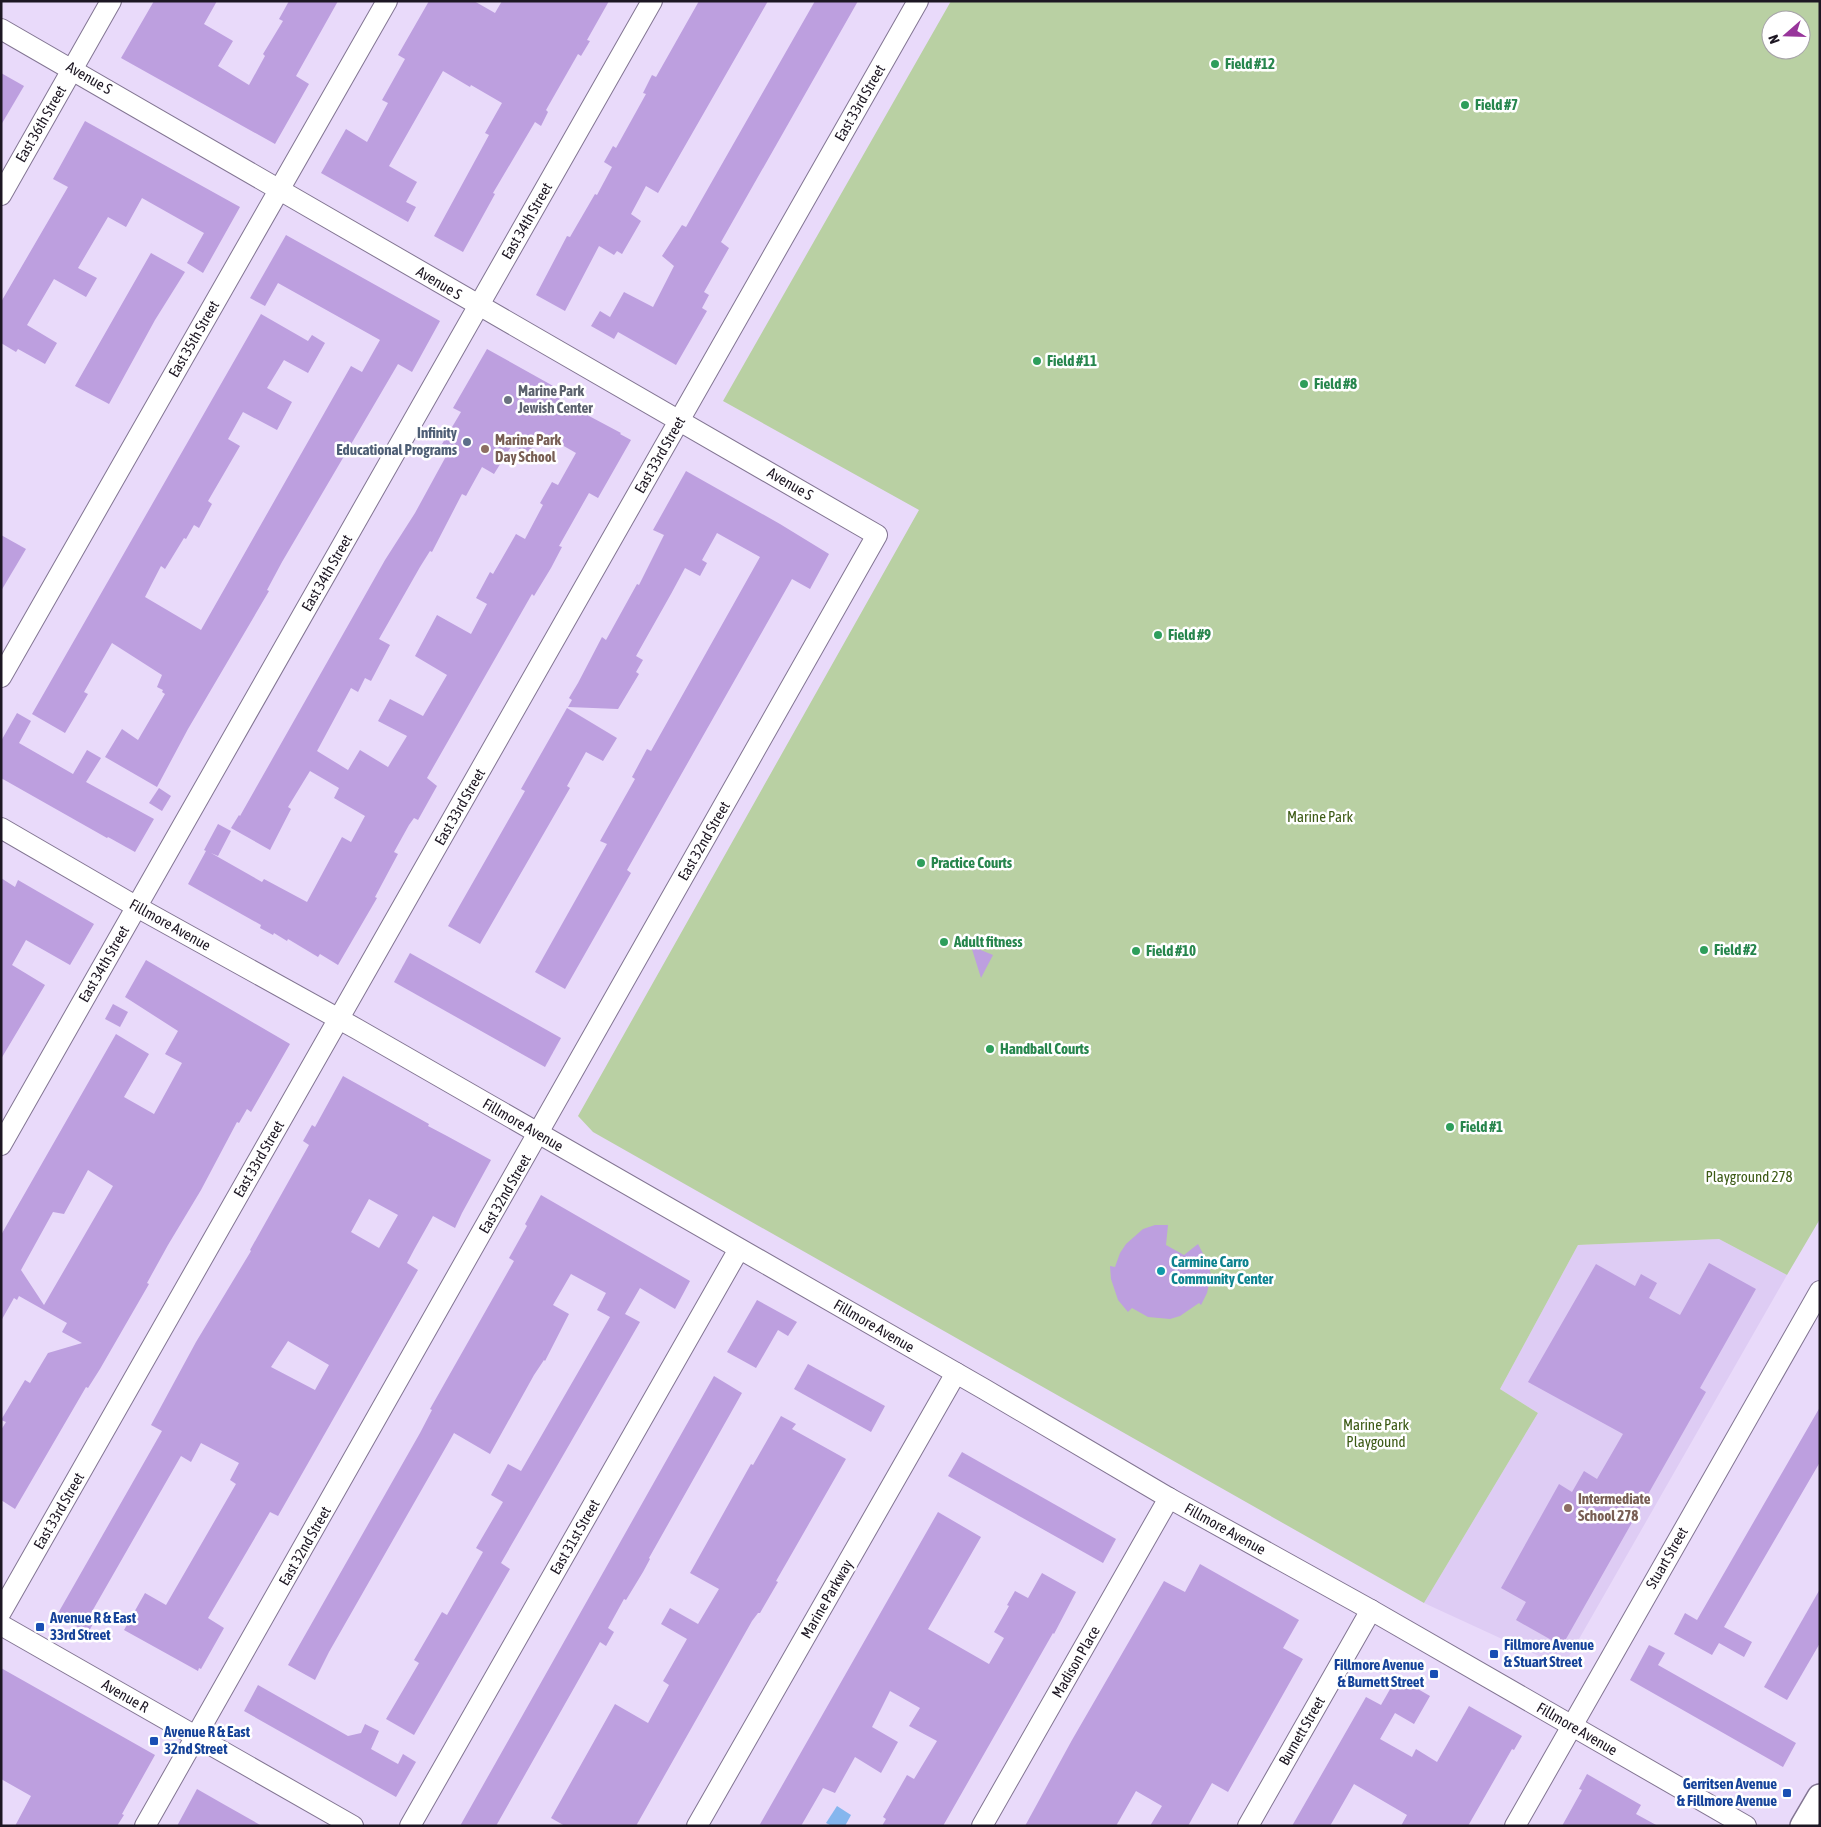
<svg xmlns="http://www.w3.org/2000/svg" width="1821" height="1827" font-family="'Asap Condensed',sans-serif">
<style>
.built{fill:#deccf4}
.green{fill:#b9d0a3;fill-rule:evenodd}
.water{fill:#85b6ee}
.building{fill:#bd9fdf;fill-rule:evenodd}
.lines{fill:none;stroke-linecap:round;stroke-linejoin:round}
.minor-casing{stroke:#827592;stroke-width:22}
.major-casing{stroke:#827592;stroke-width:28}
.minor{stroke:#fff;stroke-width:20}
.major{stroke:#fff;stroke-width:25}
.leisure-dot{fill:#2e9e5b;stroke:#fff;stroke-width:2}
.worship-dot{fill:#6b7280;stroke:#fff;stroke-width:2}
.service-dot{fill:#5c6f8a;stroke:#fff;stroke-width:2}
.education-dot{fill:#8d6e63;stroke:#fff;stroke-width:2}
.culture-dot{fill:#0f9aa8;stroke:#fff;stroke-width:2}
.transit-dot{fill:#1a4fb4;stroke:#fff;stroke-width:2}
.labels{text-anchor:middle;stroke-width:5;stroke-linejoin:round;paint-order:stroke}
.leisure-label{font-size:15px;font-weight:bold;fill:#27864d;stroke:#fff;text-anchor:start}
.street-label{font-size:15px;fill:#1d1723;stroke:#fff}
.worship-label{font-size:15px;font-weight:bold;fill:#5b616d;stroke:#fff;text-anchor:start}
.service-label{font-size:15px;font-weight:bold;fill:#4e5e75;stroke:#fff;text-anchor:end}
.education-label{font-size:15px;font-weight:bold;fill:#785e54;stroke:#fff;text-anchor:start}
.park-label{font-size:15px;fill:#3c5a15;stroke:#fff}
.culture-label{font-size:15px;font-weight:bold;fill:#0d838f;stroke:#fff;text-anchor:start}
.transit-label{font-size:15px;font-weight:bold;fill:#164399;stroke:#fff;text-anchor:start}
</style>
<rect width="100%" height="100%" fill="#e9dafa"/>
<path class="built" d="M1719 1239 1787 1275 1563 1667 1424 1603 1538 1413 1500 1389 1578 1245Z"/>
<path class="green" d="M951 1H1820V1219L1787 1275 1719 1239 1578 1245 1500 1389 1538 1413 1424 1603 593 1132 578 1116 919 510 723 401ZM1771 20H1801V50H1771Z"/>
<path class="water" d="M837 1806 851 1815 845 1826H832L826 1823Z"/>
<g class="building">
<path d="M154 1H217L204 24 233 41 218 66 249 85 265 56 263 54 283 21 279 19 289 1H338L296 76 309 84 275 144 121 58Z"/>
<path d="M429 1H474L495 13 502 1H609L587 40 590 41 581 56 578 54 546 110 548 112 541 126 535 122 493 193 495 194 463 252 434 236 489 135 485 133 502 103 471 85 470 87 443 71 389 166 417 182 406 202 416 207 408 222 321 173 346 129 367 142 388 103 382 100 405 59 398 55Z"/>
<path d="M699 1H768L658 193 646 186 631 214 641 221 622 254 617 251 614 255 599 246 565 311 536 295 567 236 570 237 595 194 597 195 612 167 604 162 613 146 616 148 646 94 643 93 652 75 656 77Z"/>
<path d="M815 1H858L721 242 729 248 704 292 709 295 702 308 707 311 676 365 618 332 614 339 591 326 600 311 610 317 624 292 653 307 674 266 662 256 682 225 686 227Z"/>
<path d="M1 73 24 86 1 125Z"/>
<path d="M85 121 240 207 203 273 187 263 204 233 142 198 126 227 108 217 78 268 97 278 86 297 54 279 27 325 57 343 45 364 18 349 16 352 1 343V302L68 187 53 179Z"/>
<path d="M286 235 440 321 412 372 398 364 282 562 267 590 269 591 188 729 157 787 105 757 122 729 138 740 165 694 162 692 163 690 157 687 162 675 112 643 84 692 88 694 65 733 32 714 261 314 308 341 312 335 325 343 308 373 284 360 267 388 292 402 277 430 243 412 228 439 240 446 208 501 212 504 199 528 194 525 186 539 184 538 165 569 161 566 145 597 201 630 351 366 362 372 380 340 278 283 265 306 250 298Z"/>
<path d="M151 253 185 272 155 320 109 404 75 386Z"/>
<path d="M487 349 564 392 559 400 621 433 620 434 631 440 598 498 589 493 559 546 562 547 551 568 534 596 532 594 427 778 437 786 418 820 414 818 409 825 394 852 398 854 375 897 377 898 338 965 320 954 318 957 288 939 287 941 274 933 273 935 260 928 261 925 188 884 206 851 204 850 218 824 231 831 218 856 211 853 262 882 264 879 307 902 342 837 351 842 365 816 334 798 339 788 310 771 288 807 291 809 270 850 231 828 239 815 240 816 385 560 415 513 450 449 442 444 461 412 453 408ZM541 433 576 453 558 485 552 482 540 503 543 505 525 539 516 534 493 574 490 572 476 598 487 604 471 634 437 615 415 656 447 675 423 716 390 699 378 721 407 736 388 767 360 750 348 770 317 751 351 688 358 692 365 678 371 681 390 645 379 639 420 567 430 551 432 552 462 494 466 496 482 467 494 474 512 445 529 454Z"/>
<path d="M686 471 780 524 829 554 810 589 792 579 627 870 631 873 565 989 535 972 607 844 600 841 635 779 632 777 647 749 651 751 760 557 717 533 702 560 707 563 700 576 685 568 671 594 636 656 643 660 636 672 639 674 618 709 568 707 572 700 569 698 578 683 602 637 606 640 637 584 639 585 664 535 653 530Z"/>
<path d="M1 535 26 549 1 591Z"/>
<path d="M567 708 617 738 603 761 586 752 567 786 570 788 480 944 448 926 525 791 521 789Z"/>
<path d="M17 713 31 721 19 743 73 774 87 750 101 758 86 782 154 819 135 852 108 837 107 838 1 778V741Z"/>
<path d="M159 788 171 796 162 811 149 803Z"/>
<path d="M1 878 15 887 18 880 94 924 70 965 26 940 12 965 45 985 1 1059Z"/>
<path d="M971 946 993 955 981 978Z"/>
<path d="M410 953 561 1038 545 1067 394 982Z"/>
<path d="M146 960 290 1044 251 1112 247 1109 239 1123 237 1122 201 1190 168 1245 147 1283 149 1284 100 1369 88 1388 86 1387 15 1509 1 1500V1430L6 1422 1 1420 25 1380 30 1383 48 1353 82 1343 62 1332 67 1323 19 1296 17 1300 14 1298 1 1321V1235L116 1034 149 1054 124 1097 154 1114 182 1063 165 1054 178 1031 125 997ZM88 1170 113 1186 44 1305 21 1270 53 1212 64 1214Z"/>
<path d="M113 1004 128 1012 120 1027 105 1019Z"/>
<path d="M343 1076 429 1124 428 1126 447 1136 491 1160 462 1213 455 1228 433 1216 415 1248 407 1263 418 1270 278 1516 270 1512 208 1618 224 1628 201 1669 199 1668 198 1671 124 1630 145 1593 166 1605 236 1484 230 1480 239 1463 201 1443 191 1462 181 1456 90 1615 96 1618 88 1633 57 1615 162 1431 151 1425 196 1342 251 1251 250 1250 309 1145 303 1141 312 1125 315 1127ZM369 1199 398 1215 379 1248 351 1232ZM288 1341 329 1365 315 1390 271 1367Z"/>
<path d="M541 1195 690 1281 675 1309 640 1288 625 1314 640 1322 501 1563 510 1569 414 1735 386 1719 419 1663 414 1660 442 1612 447 1615 483 1552 476 1548 503 1502 491 1495 508 1464 521 1471 610 1317 597 1310 606 1293 571 1274 553 1305 569 1314 545 1361 544 1360 534 1375 490 1454 454 1433 329 1652 315 1680 288 1665 420 1433 432 1410 430 1409 514 1261 509 1258 527 1226 525 1224Z"/>
<path d="M1155 1225H1168L1166 1245 1184 1255 1198 1244 1209 1265 1211 1276 1207 1293 1201 1305 1199 1303 1180 1316 1170 1319 1148 1317 1132 1308 1128 1312 1118 1300 1111 1279 1110 1266 1115 1267 1120 1253 1126 1244 1143 1229Z"/>
<path d="M1709 1263 1756 1289 1700 1388 1706 1392 1562 1646 1516 1620 1526 1602 1501 1588 1559 1484 1572 1492 1584 1471 1597 1479 1623 1434 1528 1382 1596 1264 1635 1286 1641 1274 1657 1283 1649 1298 1680 1315Z"/>
<path d="M757 1300 797 1322 788 1336 778 1330 756 1368 727 1352Z"/>
<path d="M808 1364 885 1406 871 1432 794 1389Z"/>
<path d="M714 1376 742 1393 649 1558 650 1559 643 1572 626 1600 624 1599 608 1628 614 1632 606 1646 600 1642 496 1826H460Z"/>
<path d="M1820 1407V1462L1724 1627 1752 1642 1744 1657 1719 1643 1712 1655 1674 1634 1685 1613 1697 1620Z"/>
<path d="M781 1416 796 1424 792 1429 846 1459 787 1562 776 1581 778 1582 760 1613H758L752 1621 636 1826H565L551 1818 615 1704 648 1723 669 1685 663 1681 687 1639 661 1624 670 1608 698 1624 719 1589 690 1573 751 1464 753 1465Z"/>
<path d="M962 1452 1116 1539 1103 1563 948 1476Z"/>
<path d="M938 1512 981 1537 928 1629 989 1664 1004 1638 994 1632 1009 1606 1007 1605 1015 1591 1028 1598 1042 1573 1076 1592 1054 1634 1053 1633 943 1826H882L886 1819 883 1817 907 1775 914 1779 937 1741 909 1726 920 1708 890 1691 872 1727 898 1742 881 1773 855 1757 835 1793 823 1788 801 1826H759Z"/>
<path d="M1200 1564 1299 1620 1283 1648 1303 1659 1228 1792 1212 1783 1188 1826H1150L1162 1806 1136 1791 1116 1826H1025L1072 1740 1164 1581 1185 1592Z"/>
<path d="M1820 1589V1643L1787 1700 1764 1687Z"/>
<path d="M1649 1645 1665 1653 1658 1665 1796 1743 1783 1767 1630 1680Z"/>
<path d="M1 1668 155 1755 122 1814 124 1815 117 1826H15L31 1796 1 1779Z"/>
<path d="M1397 1677 1430 1696 1414 1724 1395 1713 1380 1739 1412 1757 1416 1749 1437 1762 1469 1706 1522 1736 1514 1750 1512 1749 1468 1826H1401L1407 1815 1354 1784 1330 1826H1292L1366 1697 1381 1705Z"/>
<path d="M258 1685 348 1736 361 1733 365 1724 379 1731 371 1749 398 1764 403 1754 416 1762 396 1797 244 1711Z"/>
<path d="M1587 1774 1641 1805 1636 1814 1658 1826H1562L1582 1790 1579 1789Z"/>
<path d="M197 1789 225 1805 262 1826H177Z"/>
</g>
<g class="lines">
<defs>
<g id="minor">
<path d="M1 29 877 535 145 1826"/>
<path d="M1 195 111 1"/>
<path d="M1 677 387 1"/>
<path d="M1 828 137 907 357 1029 984 1389 1169 1498 1371 1610 1746 1826"/>
<path d="M1 1145 652 1"/>
<path d="M1 1612 918 1"/>
<path d="M1 1625 353 1826"/>
<path d="M410 1826 739 1249"/>
<path d="M697 1826 956 1373"/>
<path d="M982 1826 1169 1498"/>
<path d="M1248 1826 1371 1610"/>
<path d="M1515 1826 1820 1291"/>
</g>
<path id="major" d="M1803 1826 1820 1797"/>
</defs>
<use href="#minor" class="minor-casing"/>
<use href="#major" class="major-casing"/>
<use href="#minor" class="minor"/>
<use href="#major" class="major"/>
</g>
<g class="leisure-dot">
<circle cx="1215" cy="64" r="5"/>
<circle cx="1465" cy="105" r="5"/>
<circle cx="1037" cy="361" r="5"/>
<circle cx="1304" cy="384" r="5"/>
<circle cx="1158" cy="635" r="5"/>
<circle cx="921" cy="863" r="5"/>
<circle cx="944" cy="942" r="5"/>
<circle cx="1704" cy="950" r="5"/>
<circle cx="1136" cy="951" r="5"/>
<circle cx="990" cy="1049" r="5"/>
<circle cx="1450" cy="1127" r="5"/>
</g>
<circle class="worship-dot" cx="508" cy="400" r="5"/>
<circle class="service-dot" cx="467" cy="442" r="5"/>
<g class="education-dot">
<circle cx="485" cy="449" r="5"/>
<circle cx="1568" cy="1508" r="5"/>
</g>
<circle class="culture-dot" cx="1161" cy="1271" r="5"/>
<g class="transit-dot">
<rect x="35" y="1622" width="10" height="10" rx="2.5"/>
<rect x="1489" y="1649" width="10" height="10" rx="2.5"/>
<rect x="1429" y="1669" width="10" height="10" rx="2.5"/>
<rect x="149" y="1736" width="10" height="10" rx="2.5"/>
<rect x="1782" y="1788" width="10" height="10" rx="2.5"/>
</g>
<g class="labels">
<g class="leisure-label">
<text x="1225" y="69">Field #12</text>
<text x="1475" y="110">Field #7</text>
<text x="1047" y="366">Field #11</text>
<text x="1314" y="389">Field #8</text>
<text x="1168" y="640">Field #9</text>
<text x="931" y="868">Practice Courts</text>
<text x="954" y="947">Adult fitness</text>
<text x="1714" y="955">Field #2</text>
<text x="1146" y="956">Field #10</text>
<text x="1000" y="1054">Handball Courts</text>
<text x="1460" y="1132">Field #1</text>
</g>
<g class="street-label">
<text transform="translate(89 78) rotate(30)" y="5">Avenue S</text>
<text transform="translate(860 103) rotate(-60)" y="5">East 33rd Street</text>
<text transform="translate(41 124) rotate(-60)" y="5">East 36th Street</text>
<text transform="translate(527 221) rotate(-60)" y="5">East 34th Street</text>
<text transform="translate(439 283) rotate(31)" y="5">Avenue S</text>
<text transform="translate(194 339) rotate(-60)" y="5">East 35th Street</text>
<text transform="translate(660 455) rotate(-60)" y="5">East 33rd Street</text>
<text transform="translate(790 484) rotate(30)" y="5">Avenue S</text>
<text transform="translate(327 573) rotate(-60)" y="5">East 34th Street</text>
<text transform="translate(460 807) rotate(-60)" y="5">East 33rd Street</text>
<text transform="translate(704 841) rotate(-60)" y="5">East 32nd Street</text>
<text transform="translate(170 925) rotate(29)" y="5">Fillmore Avenue</text>
<text transform="translate(104 964) rotate(-60)" y="5">East 34th Street</text>
<text transform="translate(523 1125) rotate(30)" y="5">Fillmore Avenue</text>
<text transform="translate(259 1159) rotate(-60)" y="5">East 33rd Street</text>
<text transform="translate(505 1194) rotate(-60)" y="5">East 32nd Street</text>
<text transform="translate(874 1326) rotate(30)" y="5">Fillmore Avenue</text>
<text transform="translate(59 1511) rotate(-60)" y="5">East 33rd Street</text>
<text transform="translate(1225 1529) rotate(29)" y="5">Fillmore Avenue</text>
<text transform="translate(575 1537) rotate(-60)" y="5">East 31st Street</text>
<text transform="translate(305 1546) rotate(-60)" y="5">East 32nd Street</text>
<text transform="translate(1667 1558) rotate(-60)" y="5">Stuart Street</text>
<text transform="translate(827 1599) rotate(-60)" y="5">Marine Parkway</text>
<text transform="translate(1076 1662) rotate(-60)" y="5">Madison Place</text>
<text transform="translate(125 1696) rotate(30)" y="5">Avenue R</text>
<text transform="translate(1577 1729) rotate(30)" y="5">Fillmore Avenue</text>
<text transform="translate(1302 1731) rotate(-60)" y="5">Burnett Street</text>
</g>
<g class="worship-label">
<text x="518" y="396">Marine Park<tspan x="518" dy="17">Jewish Center</tspan></text>
</g>
<g class="service-label">
<text x="457" y="438">Infinity<tspan x="457" dy="17">Educational Programs</tspan></text>
</g>
<g class="education-label">
<text x="495" y="445">Marine Park<tspan x="495" dy="17">Day School</tspan></text>
<text x="1578" y="1504">Intermediate<tspan x="1578" dy="17">School 278</tspan></text>
</g>
<g class="park-label">
<text x="1320" y="822">Marine Park</text>
<text x="1749" y="1182">Playground 278</text>
<text x="1376" y="1430">Marine Park<tspan x="1376" dy="17">Playgound</tspan></text>
</g>
<g class="culture-label">
<text x="1171" y="1267">Carmine Carro<tspan x="1171" dy="17">Community Center</tspan></text>
</g>
<g class="transit-label">
<text x="50" y="1623">Avenue R &amp; East<tspan x="50" dy="17">33rd Street</tspan></text>
<text x="1504" y="1650">Fillmore Avenue<tspan x="1504" dy="17">&amp; Stuart Street</tspan></text>
<text x="1424" y="1670" text-anchor="end">Fillmore Avenue<tspan x="1424" dy="17">&amp; Burnett Street</tspan></text>
<text x="164" y="1737">Avenue R &amp; East<tspan x="164" dy="17">32nd Street</tspan></text>
<text x="1777" y="1789" text-anchor="end">Gerritsen Avenue<tspan x="1777" dy="17">&amp; Fillmore Avenue</tspan></text>
</g>
</g>
<rect width="1821" height="1827" fill="none" stroke="#1d1723" stroke-width="5"/>
<g transform="translate(1786 35) rotate(250)"><circle r="24" fill="#ffffff" stroke="#a5a2a7"/>
<path d="M0-4L9 19L0 12L-9 19Z" fill="#98359b"/>
<text y="-8" font-size="14" font-weight="bold" text-anchor="middle" fill="#1d1723">N</text>
</g>
</svg>
